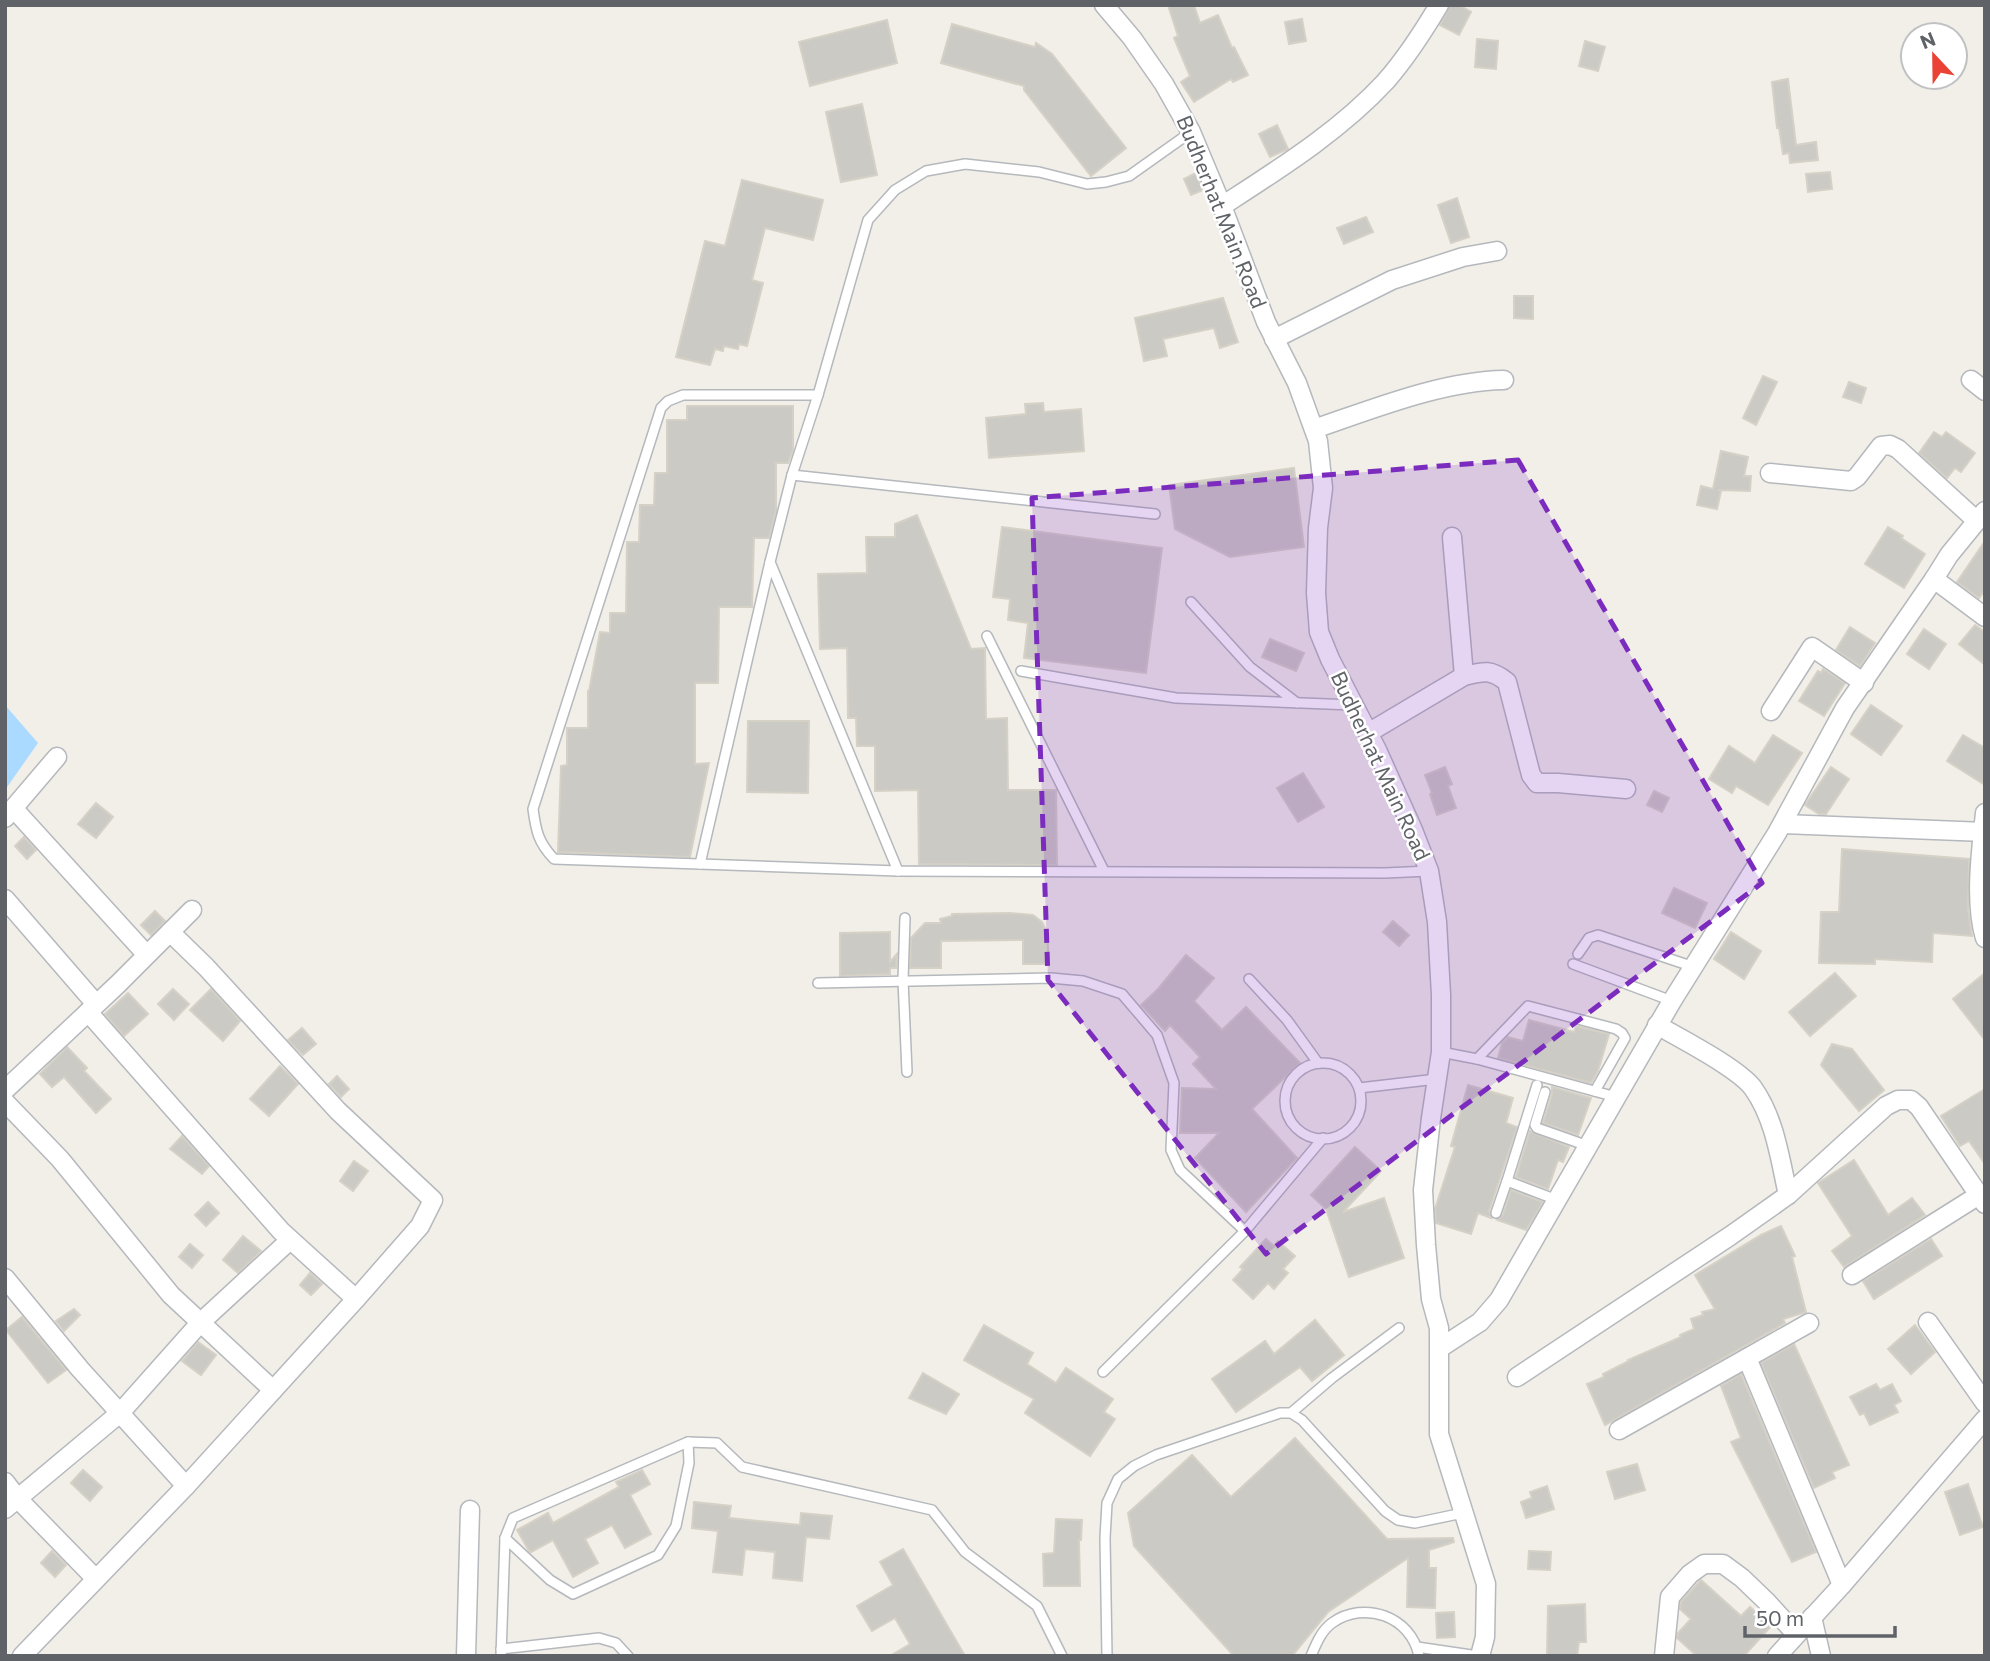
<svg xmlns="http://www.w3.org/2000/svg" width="1990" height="1661" font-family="Commissioner,sans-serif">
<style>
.water{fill:#aadaff}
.building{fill:#cccac5;stroke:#d6d1c6;stroke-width:2}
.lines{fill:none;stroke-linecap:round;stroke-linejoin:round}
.service-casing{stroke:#b5b8bc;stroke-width:12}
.minor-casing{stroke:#b5b8bc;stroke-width:21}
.service{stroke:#fff;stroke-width:9}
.minor{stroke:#fff;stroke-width:18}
.marked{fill:#7b2cbf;fill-opacity:0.2;stroke:#7b2cbf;stroke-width:5;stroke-dasharray:14 9;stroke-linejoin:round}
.labels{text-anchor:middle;stroke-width:5;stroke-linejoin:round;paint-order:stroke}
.street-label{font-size:21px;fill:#5f6368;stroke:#fff}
</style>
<rect width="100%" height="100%" fill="#f1efe8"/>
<path class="water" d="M5 705 38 743 5 790Z"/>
<g class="building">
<path d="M1168 5H1194L1200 23 1218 15 1232 48 1234 47 1248 75 1233 82 1231 79 1194 102 1181 82 1190 76 1174 38 1178 36Z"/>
<path d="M1450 5H1459L1471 12 1459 35 1440 25Z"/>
<path d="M1302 19 1306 41 1289 44 1285 22Z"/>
<path d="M887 20 897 63 810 86 799 42Z"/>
<path d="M952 24 1035 47 1036 43 1052 54 1126 148 1091 176 1024 90V86L941 63Z"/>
<path d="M1477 39 1498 41 1496 69 1475 67Z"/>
<path d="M1585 41 1605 47 1598 71 1579 66Z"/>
<path d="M1788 79 1796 145 1816 142 1818 160 1790 163 1789 153 1783 154 1779 128H1777L1772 82Z"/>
<path d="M862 104 877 175 841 182 826 112Z"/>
<path d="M1277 125 1288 149 1270 157 1259 134Z"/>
<path d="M1830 172 1832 189 1808 192 1806 174Z"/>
<path d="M1196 173 1203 190 1191 195 1184 179Z"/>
<path d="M742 180 823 200 813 240 765 228 752 280 763 283 747 346 739 344 738 349 724 346 723 351 715 349 710 365 676 357 705 241 725 246Z"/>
<path d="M1457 198 1469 237 1451 243 1438 205Z"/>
<path d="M1366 217 1373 232 1344 244 1337 228Z"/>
<path d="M1514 296H1533V319L1514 318Z"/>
<path d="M1223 298 1238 342 1220 348 1214 328 1163 339 1167 356 1144 361 1135 318Z"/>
<path d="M1763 376 1777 382 1756 425 1743 418Z"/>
<path d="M1849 382 1866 388 1861 403 1843 397Z"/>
<path d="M1043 403 1044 412 1081 409 1084 451 989 458 986 418 1026 414 1025 404Z"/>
<path d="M687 406H793V450L788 463H776V511L769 538H754L752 607H719L718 683H695V764L709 763 690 857 558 852 561 766 567 765V728H588V691H589L600 632 610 633V613H626L627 542H639L640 505H654L655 473H667V420H687Z"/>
<path d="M1934 432 1942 437 1946 432 1975 453 1961 472 1955 468 1947 478 1919 453Z"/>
<path d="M1721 451 1748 457 1744 476H1751L1750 491 1718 490 1721 491 1717 509 1697 505 1701 486 1713 489Z"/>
<path d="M1294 468 1304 547 1230 557 1175 529 1169 485Z"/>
<path d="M917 515 971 649 985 648 986 719 1007 718 1008 790H1056L1057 865 919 864 918 790 875 791V746H857L856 718H848L847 648 820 649 818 574 867 573 866 537H895V524Z"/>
<path d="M1002 527 1162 548 1146 673 1024 658 1028 623 1008 620 1010 599 993 597Z"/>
<path d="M1888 527 1903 536 1901 538 1925 554 1904 588 1865 564Z"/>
<path d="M1985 541V590L1979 598 1957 582Z"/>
<path d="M1975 625 1985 632V665L1959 644Z"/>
<path d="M1850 627 1875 643 1860 666 1836 650Z"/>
<path d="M1924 629 1946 644 1929 669 1907 654Z"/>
<path d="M1270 639 1304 653 1296 671 1262 657Z"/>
<path d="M1823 669 1845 683 1824 716 1799 701 1818 671 1821 673Z"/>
<path d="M1871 705 1902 726 1881 755 1851 734Z"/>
<path d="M748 721H809L808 793 747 792Z"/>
<path d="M1773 735 1802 753 1768 805 1736 786 1732 793 1709 779 1729 746 1755 763Z"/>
<path d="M1963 735 1985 748V785L1947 761Z"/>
<path d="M1445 767 1452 784 1448 786 1456 808 1437 815 1430 794 1432 793 1425 775Z"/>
<path d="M1831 767 1849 779 1826 814H1819L1805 805Z"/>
<path d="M1303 773 1324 807 1298 822 1277 788Z"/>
<path d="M1654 791 1669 798 1662 812 1647 805Z"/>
<path d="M96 803 113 817 96 838 78 824Z"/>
<path d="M24 837 36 850 27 859 15 846Z"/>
<path d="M1842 849 1969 859 1968 909 1972 936 1933 933 1932 962 1875 959V964L1819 963 1821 912H1839Z"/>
<path d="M1674 888 1707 903 1695 928 1662 913Z"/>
<path d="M155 911 165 921 151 935 141 925Z"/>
<path d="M1010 913 1033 915 1042 922 1047 932 1049 964H1023V940L941 941V968H910L911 938 925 923H941L940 919 952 916V914Z"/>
<path d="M1393 921 1409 935 1399 946 1383 932Z"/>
<path d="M890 932V962L897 954 896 968H890V974L840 976V933Z"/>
<path d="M1731 932 1761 951 1744 979 1714 959Z"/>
<path d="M1186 955 1214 978 1194 1001 1222 1030 1246 1007 1300 1063 1252 1109 1297 1158 1246 1212 1195 1158 1219 1133H1180L1182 1088 1216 1089 1193 1064 1200 1057 1170 1025 1165 1031 1141 1005 1158 989Z"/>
<path d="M1835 973 1856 996 1810 1036 1789 1012Z"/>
<path d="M1985 973V1040L1953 999Z"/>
<path d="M173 989 189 1004 174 1020 158 1004Z"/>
<path d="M211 989 240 1021 223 1041 190 1010Z"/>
<path d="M128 993 148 1014 124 1036 105 1014Z"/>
<path d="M1529 1020 1574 1032 1576 1026 1609 1034 1598 1071 1591 1083 1498 1058 1502 1043 1508 1037 1523 1041Z"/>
<path d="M302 1028 316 1044 303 1055 288 1040Z"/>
<path d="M1832 1044 1852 1049 1884 1090 1859 1111 1821 1065Z"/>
<path d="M67 1047 87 1068 84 1071 111 1099 96 1113 64 1077 52 1087 40 1074Z"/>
<path d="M280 1066 298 1084 269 1116 250 1099Z"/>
<path d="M337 1076 349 1089 341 1097 329 1084Z"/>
<path d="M1468 1085 1513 1098 1506 1123 1517 1127 1489 1211 1491 1218 1478 1213 1471 1234 1436 1223 1435 1209 1455 1147 1451 1146Z"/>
<path d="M1552 1087 1591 1098 1578 1135 1543 1123 1552 1094Z"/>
<path d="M1985 1089V1164L1969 1141 1960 1146 1941 1116Z"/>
<path d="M1530 1131 1569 1147 1563 1162 1558 1160 1548 1189 1516 1177Z"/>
<path d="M182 1136 209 1166 202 1174 170 1149Z"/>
<path d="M1355 1147 1381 1171 1343 1212 1384 1198 1404 1258 1349 1277 1326 1209 1311 1195Z"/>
<path d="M1854 1160 1888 1215 1912 1198 1925 1215 1844 1267 1832 1251 1852 1236 1818 1183Z"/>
<path d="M354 1161 368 1171 353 1191 340 1181Z"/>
<path d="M1511 1190 1543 1202 1526 1230 1497 1220 1503 1215Z"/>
<path d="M208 1202 219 1213 206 1226 195 1215Z"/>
<path d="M1781 1226 1795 1256 1792 1257 1806 1312 1783 1319 1785 1323 1605 1425 1587 1384 1604 1377 1603 1374 1629 1361 1628 1360 1681 1337 1680 1335 1694 1329 1691 1319 1703 1315 1702 1312 1715 1309 1695 1275 1761 1235Z"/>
<path d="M243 1236 261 1251 238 1273 223 1260Z"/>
<path d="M1266 1239 1274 1246 1278 1241 1295 1256 1283 1269 1288 1273 1274 1289 1268 1283 1253 1299 1233 1280 1243 1269 1240 1267Z"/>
<path d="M1931 1239 1942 1256 1874 1299 1863 1281Z"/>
<path d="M190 1244 203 1255 192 1268 179 1257Z"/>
<path d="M310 1273 322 1284 311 1295 300 1285Z"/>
<path d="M74 1309 80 1315 64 1331 56 1321Z"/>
<path d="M22 1317 66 1370 48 1383 6 1330Z"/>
<path d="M1315 1320 1344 1355 1312 1381 1300 1367 1236 1412 1212 1379 1265 1341 1274 1354Z"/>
<path d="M984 1325 1033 1353 1027 1364 1056 1383 1066 1368 1113 1399 1104 1412 1115 1419 1090 1456 1025 1413 1034 1399 964 1360Z"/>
<path d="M1915 1325 1935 1352 1911 1374 1888 1349Z"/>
<path d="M198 1342 216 1355 201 1375 182 1361Z"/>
<path d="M1794 1344 1849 1465 1832 1472 1835 1478 1814 1488 1761 1363Z"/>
<path d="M923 1373 959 1394 946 1414 909 1398Z"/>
<path d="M1741 1374 1816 1552 1792 1562 1731 1442 1741 1438 1721 1386Z"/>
<path d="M1876 1384 1880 1390 1892 1384 1901 1401 1894 1405 1898 1412 1870 1425 1864 1413 1860 1415 1850 1397Z"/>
<path d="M1295 1438 1387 1539 1453 1538 1454 1542 1429 1550V1568H1436L1435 1608 1407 1607 1408 1558 1328 1612 1292 1656H1234L1134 1546 1128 1513 1192 1455 1231 1497Z"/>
<path d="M1637 1464 1645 1490 1615 1499 1607 1472Z"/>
<path d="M83 1470 102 1487 90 1501 71 1483Z"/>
<path d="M642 1470 650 1484 630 1495 651 1534 625 1548 612 1525 585 1539 598 1563 573 1577 553 1540 531 1552 529 1551 517 1530 548 1513 553 1523 619 1487 616 1482Z"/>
<path d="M1968 1484 1983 1527 1960 1535 1945 1492Z"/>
<path d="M1547 1486 1554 1509 1526 1518 1521 1502 1532 1498 1530 1492Z"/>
<path d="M694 1502 731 1506 729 1518 800 1525 801 1513 832 1516 829 1539 806 1537 802 1581 773 1578 775 1552 745 1549 742 1575 713 1572 718 1531 692 1528Z"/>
<path d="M1056 1519 1082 1520 1081 1540H1079L1080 1586H1044L1043 1554 1054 1553Z"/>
<path d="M903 1549 965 1656H890L910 1644 895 1618 872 1631 857 1606 893 1585 880 1562Z"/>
<path d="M52 1551 66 1565 55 1577 41 1563Z"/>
<path d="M1529 1551 1551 1552 1550 1570 1528 1569Z"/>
<path d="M1701 1580 1741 1616 1750 1607 1771 1626 1744 1656H1697L1677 1638 1678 1633 1691 1619 1680 1609 1681 1602Z"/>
<path d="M1585 1604 1586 1642H1579L1577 1656H1547L1548 1606Z"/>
<path d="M1454 1612 1455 1637 1437 1638 1436 1613Z"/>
</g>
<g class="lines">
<defs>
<g id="service">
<path d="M818 395H683L668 401 661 408 533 809C536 831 538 842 554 859L898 871 1385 873 1429 871"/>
<path d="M792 475 1155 514"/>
<path d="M1191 602 1250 667 1297 703"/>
<path d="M987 636 1104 871"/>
<path d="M1021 671 1176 698 1353 705"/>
<path d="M700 864 770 562"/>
<path d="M898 871 770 562 792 475 818 395 868 220 895 190 926 171 965 164 1039 172 1087 184 1106 182 1129 176 1191 132"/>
<path d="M905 918 903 980 907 1072"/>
<path d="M1578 954 1589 938 1598 935 1694 967"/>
<path d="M1573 964 1672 1001"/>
<path d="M1249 979 1287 1020 1318 1063"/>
<path d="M818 983 1051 978 1083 981 1122 994 1157 1035 1174 1083 1171 1150 1180 1170 1245 1231"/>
<path d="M1441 1052 1477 1059 1616 1097"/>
<path d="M1477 1059 1528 1006 1616 1029 1622 1033 1625 1038 1595 1091"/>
<circle cx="1323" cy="1101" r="38"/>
<path d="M1537 1085 1507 1181 1557 1200"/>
<path d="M1359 1088 1437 1079"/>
<path d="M1545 1092 1535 1125 1537 1128 1588 1146"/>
<path d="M1496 1213 1507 1181"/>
<path d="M1103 1372 1245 1231 1323 1138"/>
<path d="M1291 1413 1332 1378 1399 1328"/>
<path d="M505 1538 550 1580 573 1594 658 1555 676 1526 689 1463 688 1442"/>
<path d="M1417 1647 1478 1656"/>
<path d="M501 1649 599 1638 616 1643 628 1656"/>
<path d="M501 1656 505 1538 513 1518 688 1442 717 1443 742 1467 932 1510 965 1552 1037 1606 1062 1656"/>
<path d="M1107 1656 1105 1538 1107 1503 1118 1479 1134 1466 1156 1455 1280 1413H1291L1302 1420 1385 1511 1398 1520 1415 1523 1463 1513"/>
<path d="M1311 1656C1316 1644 1321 1631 1332 1623 1364 1600 1411 1616 1419 1656"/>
</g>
<g id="minor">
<path d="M1104 5 1132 38 1164 84 1191 132 1222 206 1266 322 1297 383 1318 441 1323 488 1318 528 1316 593 1319 632 1330 659 1377 750 1413 830 1429 871 1437 922 1441 995V1052L1431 1118 1423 1190 1426 1245 1431 1299 1439 1328V1434L1486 1584 1485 1637 1480 1656"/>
<path d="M1222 206C1279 169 1340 131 1386 81 1406 58 1423 32 1439 5"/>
<path d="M1274 339 1392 280 1463 257 1497 251"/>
<path d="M1971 380 1985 391"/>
<path d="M1314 429C1373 409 1442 381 1504 380"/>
<path d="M1770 473 1851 481 1857 477 1881 446 1890 445 1898 449 1977 521"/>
<path d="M1452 537 1464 676"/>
<path d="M1934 579 1985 617"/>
<path d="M1771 711 1812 647 1864 683"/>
<path d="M1368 733 1464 676C1484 671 1491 669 1507 682L1531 775 1537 783H1558L1626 789"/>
<path d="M14 809 146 954"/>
<path d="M1985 813C1981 851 1974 902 1985 938"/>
<path d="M5 818 57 757"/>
<path d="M1783 824 1985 832"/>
<path d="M5 899 96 1004"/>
<path d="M88 1012 281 1231 356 1299"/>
<path d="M1657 1025C1681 1039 1738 1068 1753 1088 1775 1119 1780 1159 1788 1195"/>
<path d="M5 1090 117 985 192 910"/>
<path d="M5 1102 60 1159 171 1295 273 1390"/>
<path d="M1852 1275 1979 1195"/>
<path d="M5 1278 80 1369 186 1486"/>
<path d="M1928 1322 1985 1403"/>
<path d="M1440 1348 1480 1322 1499 1300 1672 1001 1777 833 1845 708 1934 579 1949 555 1985 511"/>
<path d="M1747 1358 1809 1323"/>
<path d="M1517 1377 1730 1236 1788 1195 1886 1106 1898 1100H1911L1919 1107 1985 1204"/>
<path d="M1619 1430 1747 1358 1842 1585"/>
<path d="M5 1482 18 1499 95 1578"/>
<path d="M5 1509 120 1413 200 1323 290 1240"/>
<path d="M1812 1617 1821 1656"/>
<path d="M22 1656 186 1486 356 1299 420 1226 433 1200 338 1111 206 967 170 932"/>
<path d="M466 1656 470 1510"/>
<path d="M1664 1656 1670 1597 1690 1574 1704 1564H1723L1742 1578 1767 1602 1796 1634"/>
<path d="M1777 1656 1842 1585 1985 1419"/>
</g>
</defs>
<use href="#service" class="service-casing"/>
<use href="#minor" class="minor-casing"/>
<use href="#service" class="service"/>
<use href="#minor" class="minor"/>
</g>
<path class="marked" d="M1518 460 1762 883 1266 1254 1048 980 1032 498Z"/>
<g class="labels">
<g class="street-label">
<text transform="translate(1221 212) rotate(68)" y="7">Budherhat Main Road</text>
<text transform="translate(1380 766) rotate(65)" y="7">Budherhat Main Road</text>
</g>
</g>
<rect width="1990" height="1661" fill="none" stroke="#5f6368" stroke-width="14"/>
<g transform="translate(1934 56) rotate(338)"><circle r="33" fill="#ffffff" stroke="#bfc1c3" stroke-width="2"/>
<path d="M0-5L12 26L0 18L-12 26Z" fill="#ea4335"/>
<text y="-10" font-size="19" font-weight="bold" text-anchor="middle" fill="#5f6368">N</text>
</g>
<path d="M1745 1626v10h150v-10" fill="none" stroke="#5f6368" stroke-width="3.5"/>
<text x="1756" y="1626" font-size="21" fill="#5f6368" stroke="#ffffff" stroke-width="5" paint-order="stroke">50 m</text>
</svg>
